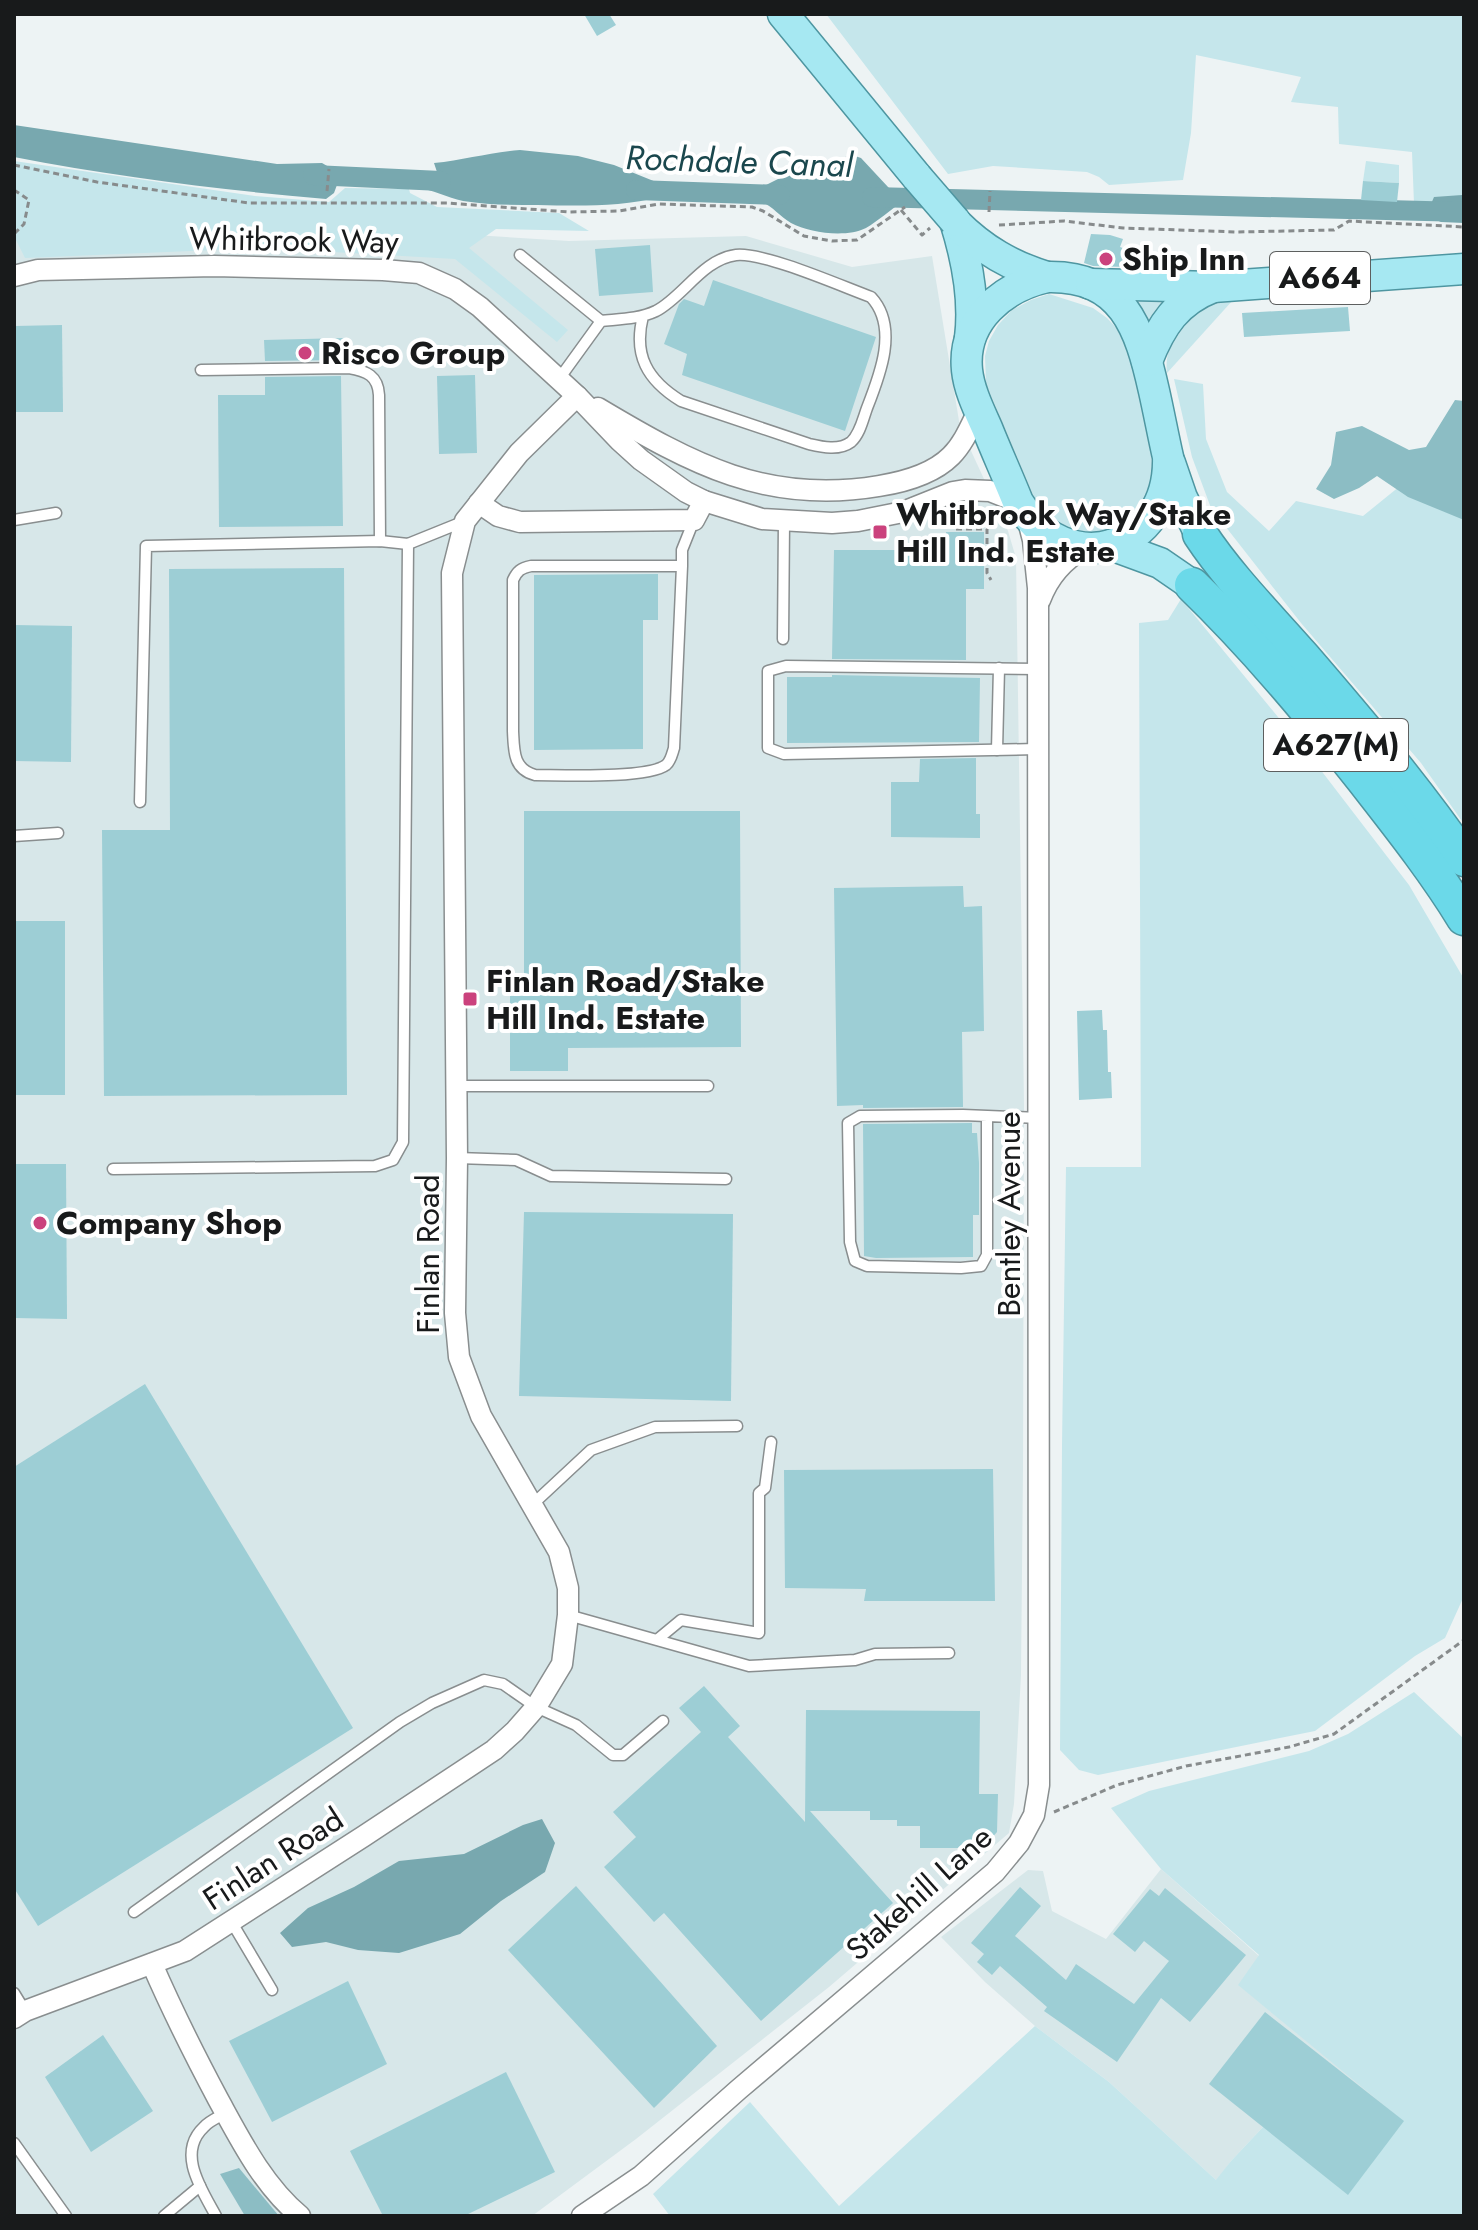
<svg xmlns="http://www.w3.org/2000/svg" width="1478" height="2230" font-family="Jost,sans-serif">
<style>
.built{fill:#d7e7e9}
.green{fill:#c5e6eb}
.forest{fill:#8cbdc4}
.water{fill:#78a8af}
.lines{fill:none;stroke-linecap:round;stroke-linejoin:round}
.canal{stroke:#78a8af;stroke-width:20}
.building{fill:#9dced5}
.lane-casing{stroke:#898e8f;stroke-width:13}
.street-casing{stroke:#898e8f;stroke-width:23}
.primary-casing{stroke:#4e96a1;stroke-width:33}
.highway-casing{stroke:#4e96a1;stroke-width:37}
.path{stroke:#878b8c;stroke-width:3;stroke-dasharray:6 4;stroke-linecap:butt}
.lane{stroke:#fff;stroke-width:10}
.street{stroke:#fff;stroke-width:20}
.primary{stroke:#a6e8f2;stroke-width:30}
.highway{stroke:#6bd9e9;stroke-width:34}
.primary-bridge-casing{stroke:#4e96a1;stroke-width:33;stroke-linecap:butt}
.primary-bridge{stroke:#a6e8f2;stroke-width:30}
.poi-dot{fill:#cb427d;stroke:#fff;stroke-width:3}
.labels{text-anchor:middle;stroke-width:8;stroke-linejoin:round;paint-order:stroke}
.shield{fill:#fff;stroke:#5d5f5f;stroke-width:2}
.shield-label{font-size:30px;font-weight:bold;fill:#181a1b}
.street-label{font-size:32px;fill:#181a1b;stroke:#fff}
.poi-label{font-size:32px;font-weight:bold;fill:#181a1b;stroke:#fff;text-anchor:start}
.water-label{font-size:34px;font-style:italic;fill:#1a474d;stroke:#fff}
</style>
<rect width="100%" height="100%" fill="#edf3f4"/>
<g class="built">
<path d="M14 200 65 209 569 241 746 236 852 267 932 256 960 427 1008 531 1016 558 1024 1106 1023 1468 1021 1675 1014 1804 1009 1833 829 1987 636 2139 532 2216H14Z"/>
<path d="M1161 1869 1259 1956 1239 1985 1404 2121 1348 2195 1263 2127 1231 2161 1217 2181 1109 2082 1035 2026 985 1982 941 1937 1028 1870 1043 1871 1052 1911 1106 1939Z"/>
</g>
<g class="green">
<path d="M826 14H1464V196L1462 195 1431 204H1414L1412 152 1339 144 1338 107 1291 102 1301 77 1196 55 1191 133 1183 180 1109 185 1099 177 1087 172 993 166 948 174Z"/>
<path d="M14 161 255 196 329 202 345 188 409 189 410 193 437 207 559 213 589 231 496 229 469 248 568 330 557 342 455 259 262 248 25 258 14 236Z"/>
<path d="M1366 161 1399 165V183L1363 181Z"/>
<path d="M1178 292 1153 329 1145 314 1130 297Z"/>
<path d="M1049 294 1093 308 1107 318 1122 334 1136 374 1151 452 1153 485 1143 509 1118 530 1093 534 1061 528 1037 504 986 384 985 356 989 341 998 325 1012 310 1031 300Z"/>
<path d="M1233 300 1167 373C1162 336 1198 302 1233 300Z"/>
<path d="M1174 379 1203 384 1206 439 1227 492 1269 531 1296 501 1363 516 1400 486 1464 510V824L1421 763 1301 623 1211 508 1192 457Z"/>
<path d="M1181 599 1310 756 1409 885 1464 979V1596L1445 1638 1415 1656 1315 1731 1098 1775 1079 1770 1060 1750 1062 1445 1066 1167H1141L1139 623 1168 620Z"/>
<path d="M1414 1692 1464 1739V2216H670L653 2194 750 2102 839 2206 1035 2026 1109 2082 1216 2180 1231 2161 1263 2127 1403 2121 1238 1985 1259 1955 1161 1869 1111 1808 1149 1791 1309 1751 1348 1734Z"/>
</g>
<g class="forest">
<path d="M1455 400 1464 401V520L1408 497 1377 476 1359 488 1334 499 1316 489 1331 465 1336 432 1362 426 1409 450 1426 447Z"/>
<path d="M239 2168 279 2216H245L220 2174Z"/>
</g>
<g class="water">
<path d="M14 125 277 164 322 163 341 174 334 193 326 199C221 190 118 177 14 157Z"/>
<path d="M520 150 578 156 614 165 661 184V197C620 207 579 206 538 205 513 205 488 205 463 201 447 198 433 189 416 188V174L433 175 437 172 434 163C464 160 491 152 520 150Z"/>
<path d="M852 155 861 158 902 202C890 210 878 221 866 228 846 238 810 233 791 223 777 215 770 202 754 200V187L764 186 788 174Z"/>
<path d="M1462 195 1464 196V223L1441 222 1427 216H1414V204H1431L1434 197Z"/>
<path d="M542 1819 555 1843 545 1872 501 1901 460 1934 399 1953 358 1950 326 1942 292 1947 280 1933 308 1908 354 1887 399 1861 464 1854 523 1825Z"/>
</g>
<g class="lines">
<g class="canal">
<path d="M313 175 441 181"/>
<path d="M636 190 780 195"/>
<path d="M872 197 1464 212"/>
</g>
</g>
<g class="building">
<path d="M584 14H609L616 25 597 36Z"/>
<path d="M1363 181 1399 183 1397 202 1361 200Z"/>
<path d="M1091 234 1110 235 1123 239 1120 247 1128 250 1126 267 1093 266 1084 263Z"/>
<path d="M650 245 653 292 599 296 595 249Z"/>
<path d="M713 280 876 337 845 431 682 375 687 354 664 344 679 304 684 299 704 306Z"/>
<path d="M1348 307 1350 331 1244 337 1242 313Z"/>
<path d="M62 325 63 412H14L15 326Z"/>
<path d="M344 338 345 360 265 361 264 340Z"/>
<path d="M475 375 477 453 439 454 437 376Z"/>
<path d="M341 376 343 526 219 527 218 395H265V377Z"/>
<path d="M946 532H984V589H966V660L832 659 834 550H946Z"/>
<path d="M344 568 347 1095 104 1096 102 830H170L169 569Z"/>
<path d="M658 574V620H643V749L534 750V575Z"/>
<path d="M14 625 72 626 71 762 14 761Z"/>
<path d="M832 675 980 678 979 742 787 743V677H832Z"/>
<path d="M976 758V814H980V838L891 837V782H919L920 759Z"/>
<path d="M524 811H740L741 1047 568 1048V1071H510V985H524Z"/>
<path d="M963 886 964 907 982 906 984 1031 962 1032 963 1107 863 1108V1105L837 1106 834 888Z"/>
<rect x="14" y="921" width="51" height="174"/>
<path d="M1102 1010 1103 1030H1107L1108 1072H1111L1112 1098 1079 1100 1077 1011Z"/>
<path d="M972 1123V1133H977L979 1163V1215H973V1257L876 1258 864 1256 863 1124Z"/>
<path d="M14 1164H66L67 1319 15 1318Z"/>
<path d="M524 1212 733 1214 731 1401 519 1396Z"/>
<path d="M145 1384 353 1728 38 1926 14 1888V1467Z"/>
<path d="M993 1469 995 1601H864L866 1589 785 1588 784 1470Z"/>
<path d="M704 1686 740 1726 728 1737 805 1822 806 1710 980 1711 979 1794H998L997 1832 983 1848H920V1826H897V1820H870V1811H810L893 1903 761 2021 664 1913 654 1922 604 1867 636 1837 613 1812 701 1732 679 1708Z"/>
<path d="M576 1886 717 2046 654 2108 508 1950Z"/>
<path d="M1020 1887 1041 1906 1015 1936 1066 1980 1076 1964 1134 2004 1169 1961 1144 1941 1135 1952 1113 1934 1150 1889 1159 1896 1165 1888 1246 1955 1190 2022 1161 1998 1117 2062 1044 2011 1047 2007 1000 1966 992 1975 977 1962 984 1954 971 1943Z"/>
<path d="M348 1981 387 2064 272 2122 229 2041Z"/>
<path d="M1265 2012 1404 2121 1348 2195 1209 2084Z"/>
<path d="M103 2035 153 2111 91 2152 45 2077Z"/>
<path d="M506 2072 555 2172 464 2216H383L350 2151Z"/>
</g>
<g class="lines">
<defs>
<g id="lane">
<path d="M520 255 601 321"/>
<path d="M201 370 349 368C367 371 378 376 379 395L380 541"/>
<path d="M559 379 601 321C620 319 639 319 656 311 683 297 703 259 736 255 764 252 841 286 871 297 899 327 880 375 867 408 863 419 860 434 851 442 839 451 822 447 809 444L681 401C647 380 633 355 643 316"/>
<path d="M14 520 56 513"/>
<path d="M682 566H531C521 568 517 571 513 580V731C514 751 513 769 535 775 561 775 647 779 666 765 671 761 672 754 674 748L682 566V550L694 520"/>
<path d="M783 639 784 521"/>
<path d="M1037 749 784 754 768 748V671L786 666 1037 669"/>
<path d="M997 750 999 668"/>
<path d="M140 802 146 546 380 541 408 544 465 521"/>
<path d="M14 836 58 833"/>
<path d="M457 1086H708"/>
<path d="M987 1116V1255L981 1266 961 1268 867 1266 855 1261 850 1242 848 1123 860 1116 963 1115 1039 1118"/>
<path d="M457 1158 516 1160 551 1176 726 1179"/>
<path d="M113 1169 375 1166 393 1160 403 1142 408 544"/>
<path d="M533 1504 591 1450 655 1427 737 1426"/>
<path d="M568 1615 749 1666 855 1660 875 1654 949 1653"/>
<path d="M658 1639 681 1620 759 1633V1493L765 1488 771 1442"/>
<path d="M134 1912 400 1722 432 1703 484 1680 503 1684 536 1707 576 1725 613 1755H623L663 1721"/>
<path d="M231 1921 272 1990"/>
<path d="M14 1993 25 2011"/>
<path d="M14 2143 66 2216"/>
<path d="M164 2216 200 2186"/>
<path d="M216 2216C202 2190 176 2153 204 2127 209 2121 219 2117 226 2113"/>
</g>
<g id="street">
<path d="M14 276 38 270 214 266 383 270 419 273 455 289 480 307 577 396 620 441 641 460 686 492 704 501 762 519 832 523 858 521 903 512 953 492 965 490 990 491 1018 502"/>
<path d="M598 408C692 464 767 505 879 486 904 482 933 474 951 456 964 443 971 425 979 409"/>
<path d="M479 503 498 516 520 522 694 520 704 501"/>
<path d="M1040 600C1049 576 1063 561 1084 548"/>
<path d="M152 1964C172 2010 194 2054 218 2099 241 2141 263 2185 300 2216"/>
<path d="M14 2018 25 2011 185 1951 364 1836 494 1750 515 1731 536 1707 562 1664 568 1615V1588L559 1552 481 1416 459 1357 455 1313 457 1158 452 573 465 521 519 453 577 396"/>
<path d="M582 2216 641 2176 738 2090 995 1872 1019 1843 1034 1815 1039 1785 1038 588 1033 540 1027 517"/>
</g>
<g id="primary">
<path d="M783 14 917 177"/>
<path d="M955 221C967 259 975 298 970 338"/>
<path d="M956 223C983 250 1011 266 1047 277"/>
<path d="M1047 277C1123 275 1140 328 1154 391 1159 413 1163 435 1168 457 1171 551 1066 582 1018 502 1008 477 997 453 987 428 979 410 969 390 967 370 962 320 1003 287 1047 277Z"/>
<path d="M1091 284 1213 287 1464 269"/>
<path d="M1147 361C1161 325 1177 301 1213 287"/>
<path d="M1170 463 1182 498 1200 534"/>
<path d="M1111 545 1160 563 1192 585"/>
</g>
<g id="highway">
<path d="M1200 534C1229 578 1268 617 1303 657 1359 722 1415 788 1464 859"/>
<path d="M1192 585C1254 645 1309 711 1363 779 1398 824 1434 869 1464 918"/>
</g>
</defs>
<use href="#lane" class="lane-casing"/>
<use href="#street" class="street-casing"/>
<use href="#primary" class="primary-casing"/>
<use href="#highway" class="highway-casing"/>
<g class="path">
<path d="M14 165 97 182 249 203H447L569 212 619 211 659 204 752 207 763 211 804 236 832 241 857 240 905 207"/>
<path d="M14 190 29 200 24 224 14 234"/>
<path d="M327 191 329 169"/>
<path d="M901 210 922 235 930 228"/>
<path d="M989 212 990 191"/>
<path d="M999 225 1064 221 1123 228 1237 232 1334 230 1349 221 1464 227"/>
<path d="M956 529H987V573L991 580"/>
<path d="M987 559H1015"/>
<path d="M1054 1812 1117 1785 1186 1766 1289 1747 1334 1734 1464 1640"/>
</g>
<use href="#lane" class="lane"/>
<use href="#street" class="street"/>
<use href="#primary" class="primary"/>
<use href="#highway" class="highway"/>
<defs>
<path id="primary-bridge" d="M917 177 955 221"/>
</defs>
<use href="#primary-bridge" class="primary-bridge-casing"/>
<use href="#primary-bridge" class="primary-bridge"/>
</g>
<g class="poi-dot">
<circle cx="1106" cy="259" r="8"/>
<circle cx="305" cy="353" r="8"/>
<rect x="872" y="524" width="16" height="16" rx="4"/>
<rect x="462" y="991" width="16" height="16" rx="4"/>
<circle cx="40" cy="1223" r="8"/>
</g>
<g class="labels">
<g class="shield">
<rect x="1270" y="252" width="100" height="52" rx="6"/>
<rect x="1264" y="719" width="144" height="52" rx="6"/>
</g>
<g class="shield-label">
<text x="1320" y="288">A664</text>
<text x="1336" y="755">A627(M)</text>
</g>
<g class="street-label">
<text transform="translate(294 240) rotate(1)" y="11">Whitbrook Way</text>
<text transform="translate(1009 1214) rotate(-90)" y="11">Bentley Avenue</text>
<text transform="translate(428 1254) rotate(-90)" y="11">Finlan Road</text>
<text transform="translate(273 1859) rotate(-33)" y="11">Finlan Road</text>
<text transform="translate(919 1893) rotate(-42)" y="11">Stakehill Lane</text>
</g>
<g class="poi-label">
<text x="1122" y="270">Ship Inn</text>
<text x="321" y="364">Risco Group</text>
<text x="896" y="525">Whitbrook Way/Stake<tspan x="896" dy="37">Hill Ind. Estate</tspan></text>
<text x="486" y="992">Finlan Road/Stake<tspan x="486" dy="37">Hill Ind. Estate</tspan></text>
<text x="56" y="1234">Company Shop</text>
</g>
<g class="water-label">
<text transform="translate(739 161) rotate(2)" y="12">Rochdale Canal</text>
</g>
</g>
<rect width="1478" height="2230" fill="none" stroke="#181a1b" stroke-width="32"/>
</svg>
